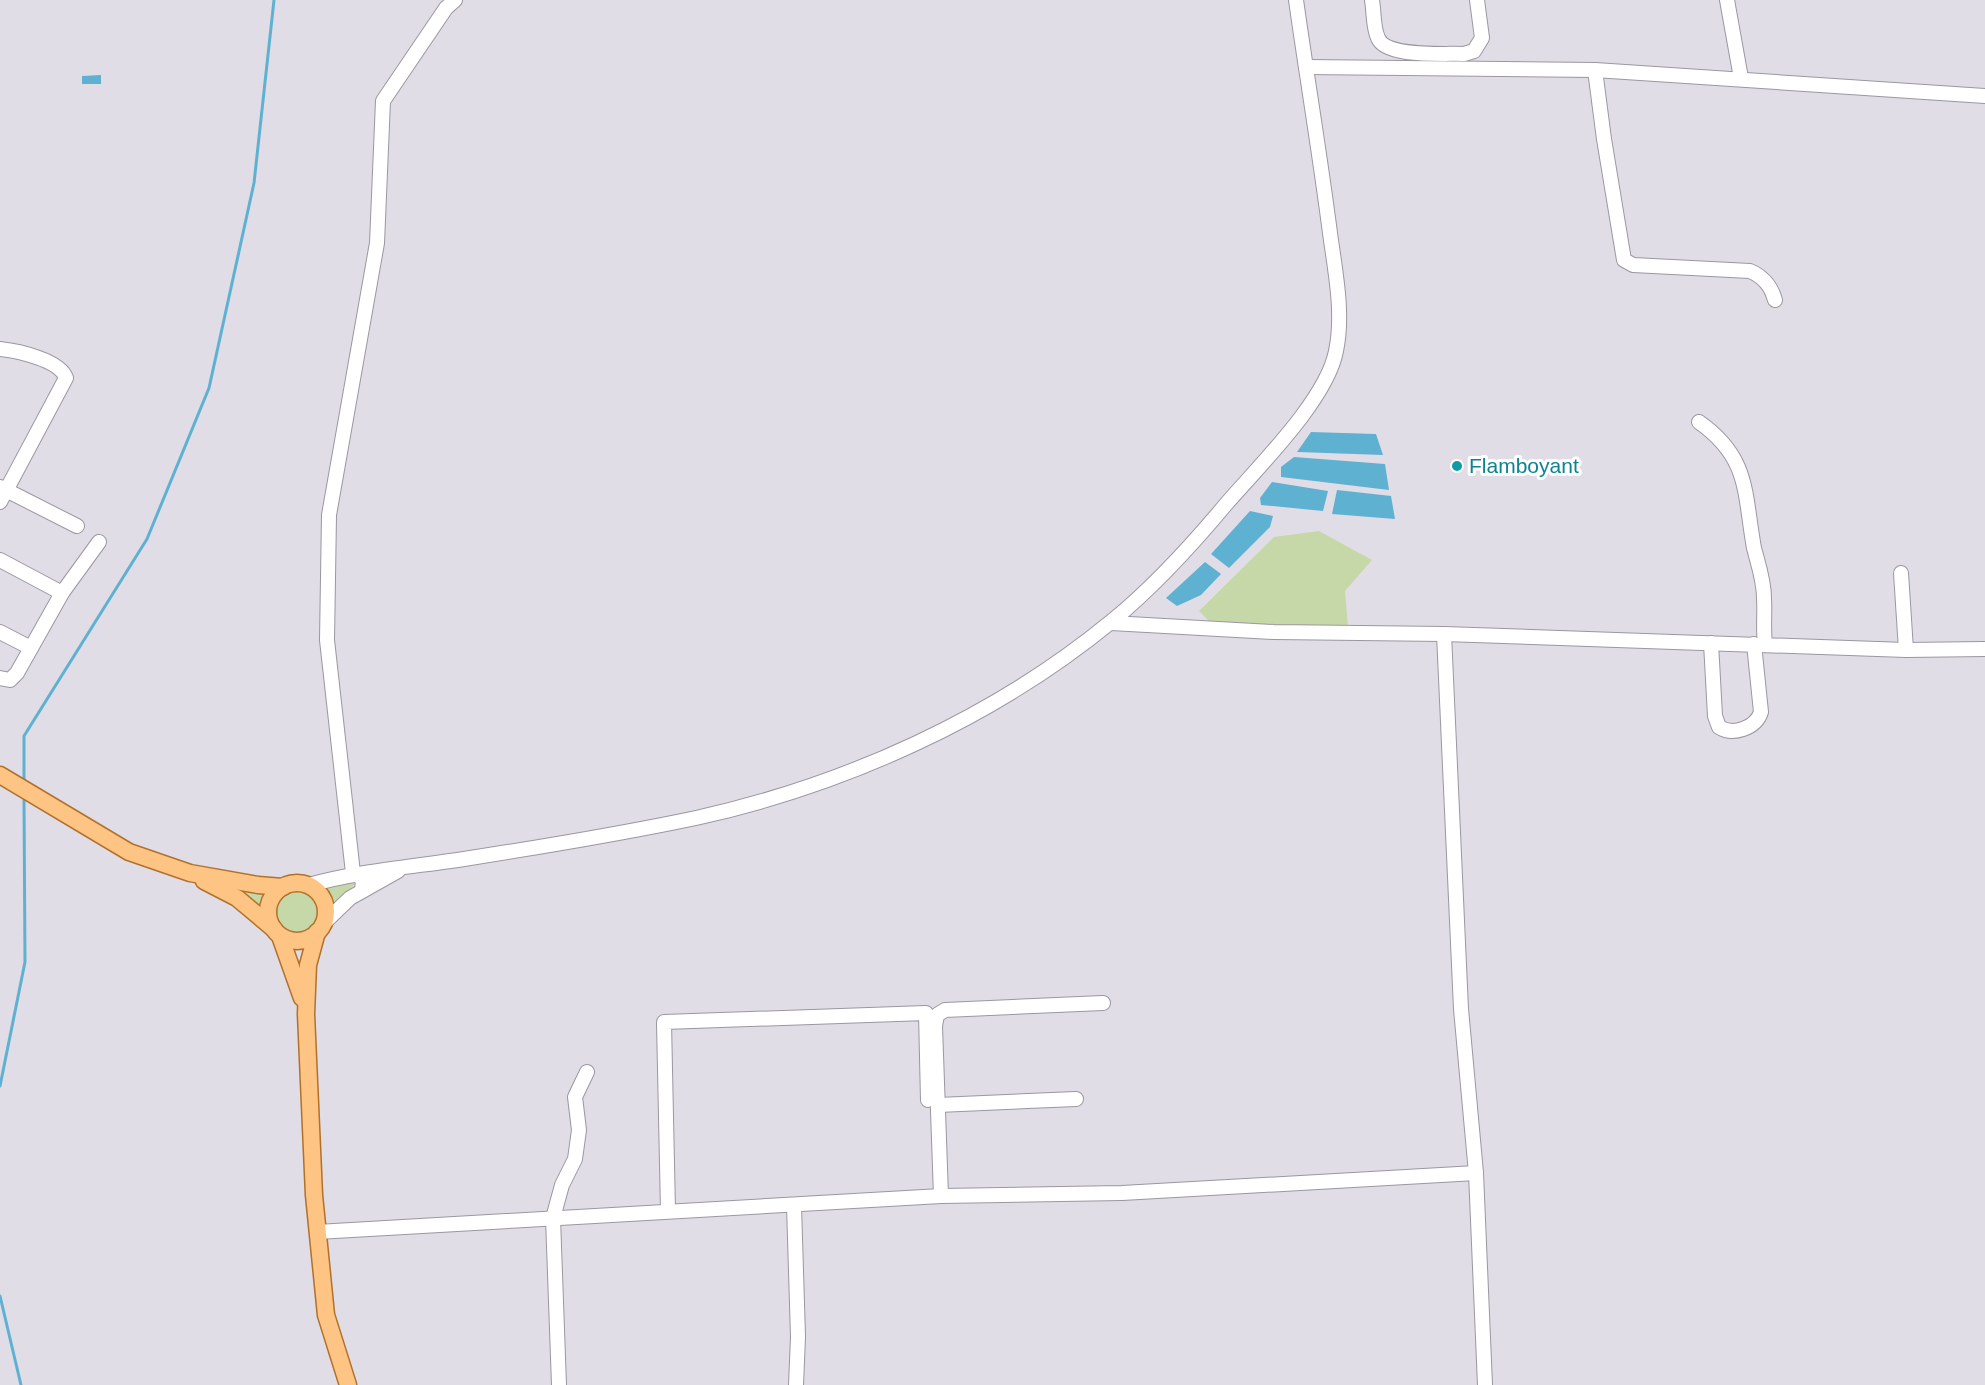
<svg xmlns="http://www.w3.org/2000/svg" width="1985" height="1385" font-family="Arial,sans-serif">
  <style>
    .green { fill: #c6d8a8 }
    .water { fill: #5fb1d1 }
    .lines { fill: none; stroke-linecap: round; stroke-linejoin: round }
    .stream { stroke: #5fb1d1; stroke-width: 3 }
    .minor-casing { stroke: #9b97a0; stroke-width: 16 }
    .major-casing { stroke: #b1712b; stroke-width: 19 }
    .minor { stroke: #fff; stroke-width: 14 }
    .major { stroke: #fec483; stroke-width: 16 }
    .culture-dot { fill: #0f9aa8; stroke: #fff; stroke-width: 2 }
    .labels { text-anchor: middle; stroke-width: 6; stroke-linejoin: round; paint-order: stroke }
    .culture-label { font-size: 21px; fill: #0d838f; stroke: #fff; text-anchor: start }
  </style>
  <rect width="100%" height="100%" fill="#e1dde7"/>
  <g class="green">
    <polygon points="1319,531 1372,560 1345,591 1348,627 1213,625 1199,611 1274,537"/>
    <polygon points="360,880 333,904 324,887"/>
    <circle cx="298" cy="912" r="24"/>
    <polygon points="237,889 268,892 262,911"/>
  </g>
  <g class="water">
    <polygon points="101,75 101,84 82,84 82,76"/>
    <polygon points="1311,432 1376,434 1383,455 1297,452"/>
    <polygon points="1294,457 1385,464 1389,490 1281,477 1281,467"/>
    <polygon points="1272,482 1328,491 1323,511 1261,505 1260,498"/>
    <polygon points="1337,490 1391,496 1395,519 1332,514"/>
    <polygon points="1250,511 1273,516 1270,527 1229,568 1211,554"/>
    <polygon points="1205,562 1221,574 1201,595 1177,606 1166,598"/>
  </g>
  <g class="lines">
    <g class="stream">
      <polyline points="24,782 24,736 147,539 209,388 254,183 274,0"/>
      <polyline points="0,1086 25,962 24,800"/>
      <polyline points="0,1296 21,1385"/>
    </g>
    <g class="minor-casing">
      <g id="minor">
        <path d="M1372 0C1374 11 1373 28 1378 38 1386 58 1445 53 1464 54L1474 51 1482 38 1477 0"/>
        <polyline points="1727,0 1741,78"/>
        <polyline points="1306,67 1595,70 1985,96"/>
        <path d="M1595 70 1604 139 1624 260 1633 265 1750 271C1764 277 1771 286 1775 300"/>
        <path d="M0 349C18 351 60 360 66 378L0 502"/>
        <path d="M1699 422C1750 458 1744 493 1754 548 1758 564 1764 580 1764 598 1765 613 1763 628 1765 644"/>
        <polyline points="0,487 77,526"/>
        <polyline points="0,560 62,593"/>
        <polyline points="1901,573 1906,650"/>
        <polyline points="1111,623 1274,632 1444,634 1906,650 1985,649"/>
        <polyline points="0,632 31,648"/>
        <polyline points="1444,634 1461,1009 1476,1173 1485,1385"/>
        <path d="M1711 643 1715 716 1719 727C1733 736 1756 728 1761 712L1754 644"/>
        <polyline points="0,678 10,680 17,673 62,593 99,542"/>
        <path d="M309 885C360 871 411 867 464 859 541 847 620 834 696 818 845 785 994 718 1112 621 1155 586 1192 545 1227 503 1260 465 1327 399 1336 351 1344 313 1335 271 1330 233 1320 155 1307 78 1296 0"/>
        <polyline points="362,891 363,879 353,873 327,640 329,515 377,243 383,101 446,8 455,0"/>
        <polyline points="323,924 350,898 398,871"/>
        <polyline points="938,1105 1076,1099"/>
        <polyline points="941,1196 935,1026 937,1015 945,1010 1103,1003"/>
        <polyline points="794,1205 798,1337 796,1385"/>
        <polyline points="668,1211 664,1022 926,1013 928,1100"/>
        <polyline points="317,1232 941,1196 1122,1193 1476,1173"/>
        <polyline points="559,1385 553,1218 562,1185 575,1159 579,1130 575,1097 587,1072"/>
      </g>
    </g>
    <g class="major-casing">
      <g id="major">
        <polyline points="0,775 129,852 190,873 258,885 283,887"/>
        <polyline points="204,881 237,898 274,929"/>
        <circle cx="297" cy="912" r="29"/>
        <polyline points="317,932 308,965 306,1014 314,1195 326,1315 348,1385"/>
        <polyline points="280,936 302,998"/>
      </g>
    </g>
    <use href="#minor" class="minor"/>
    <use href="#major" class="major"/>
  </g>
  <circle class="culture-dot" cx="1457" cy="466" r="6"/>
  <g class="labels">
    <g class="culture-label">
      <text x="1469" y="473">Flamboyant</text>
    </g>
  </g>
</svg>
